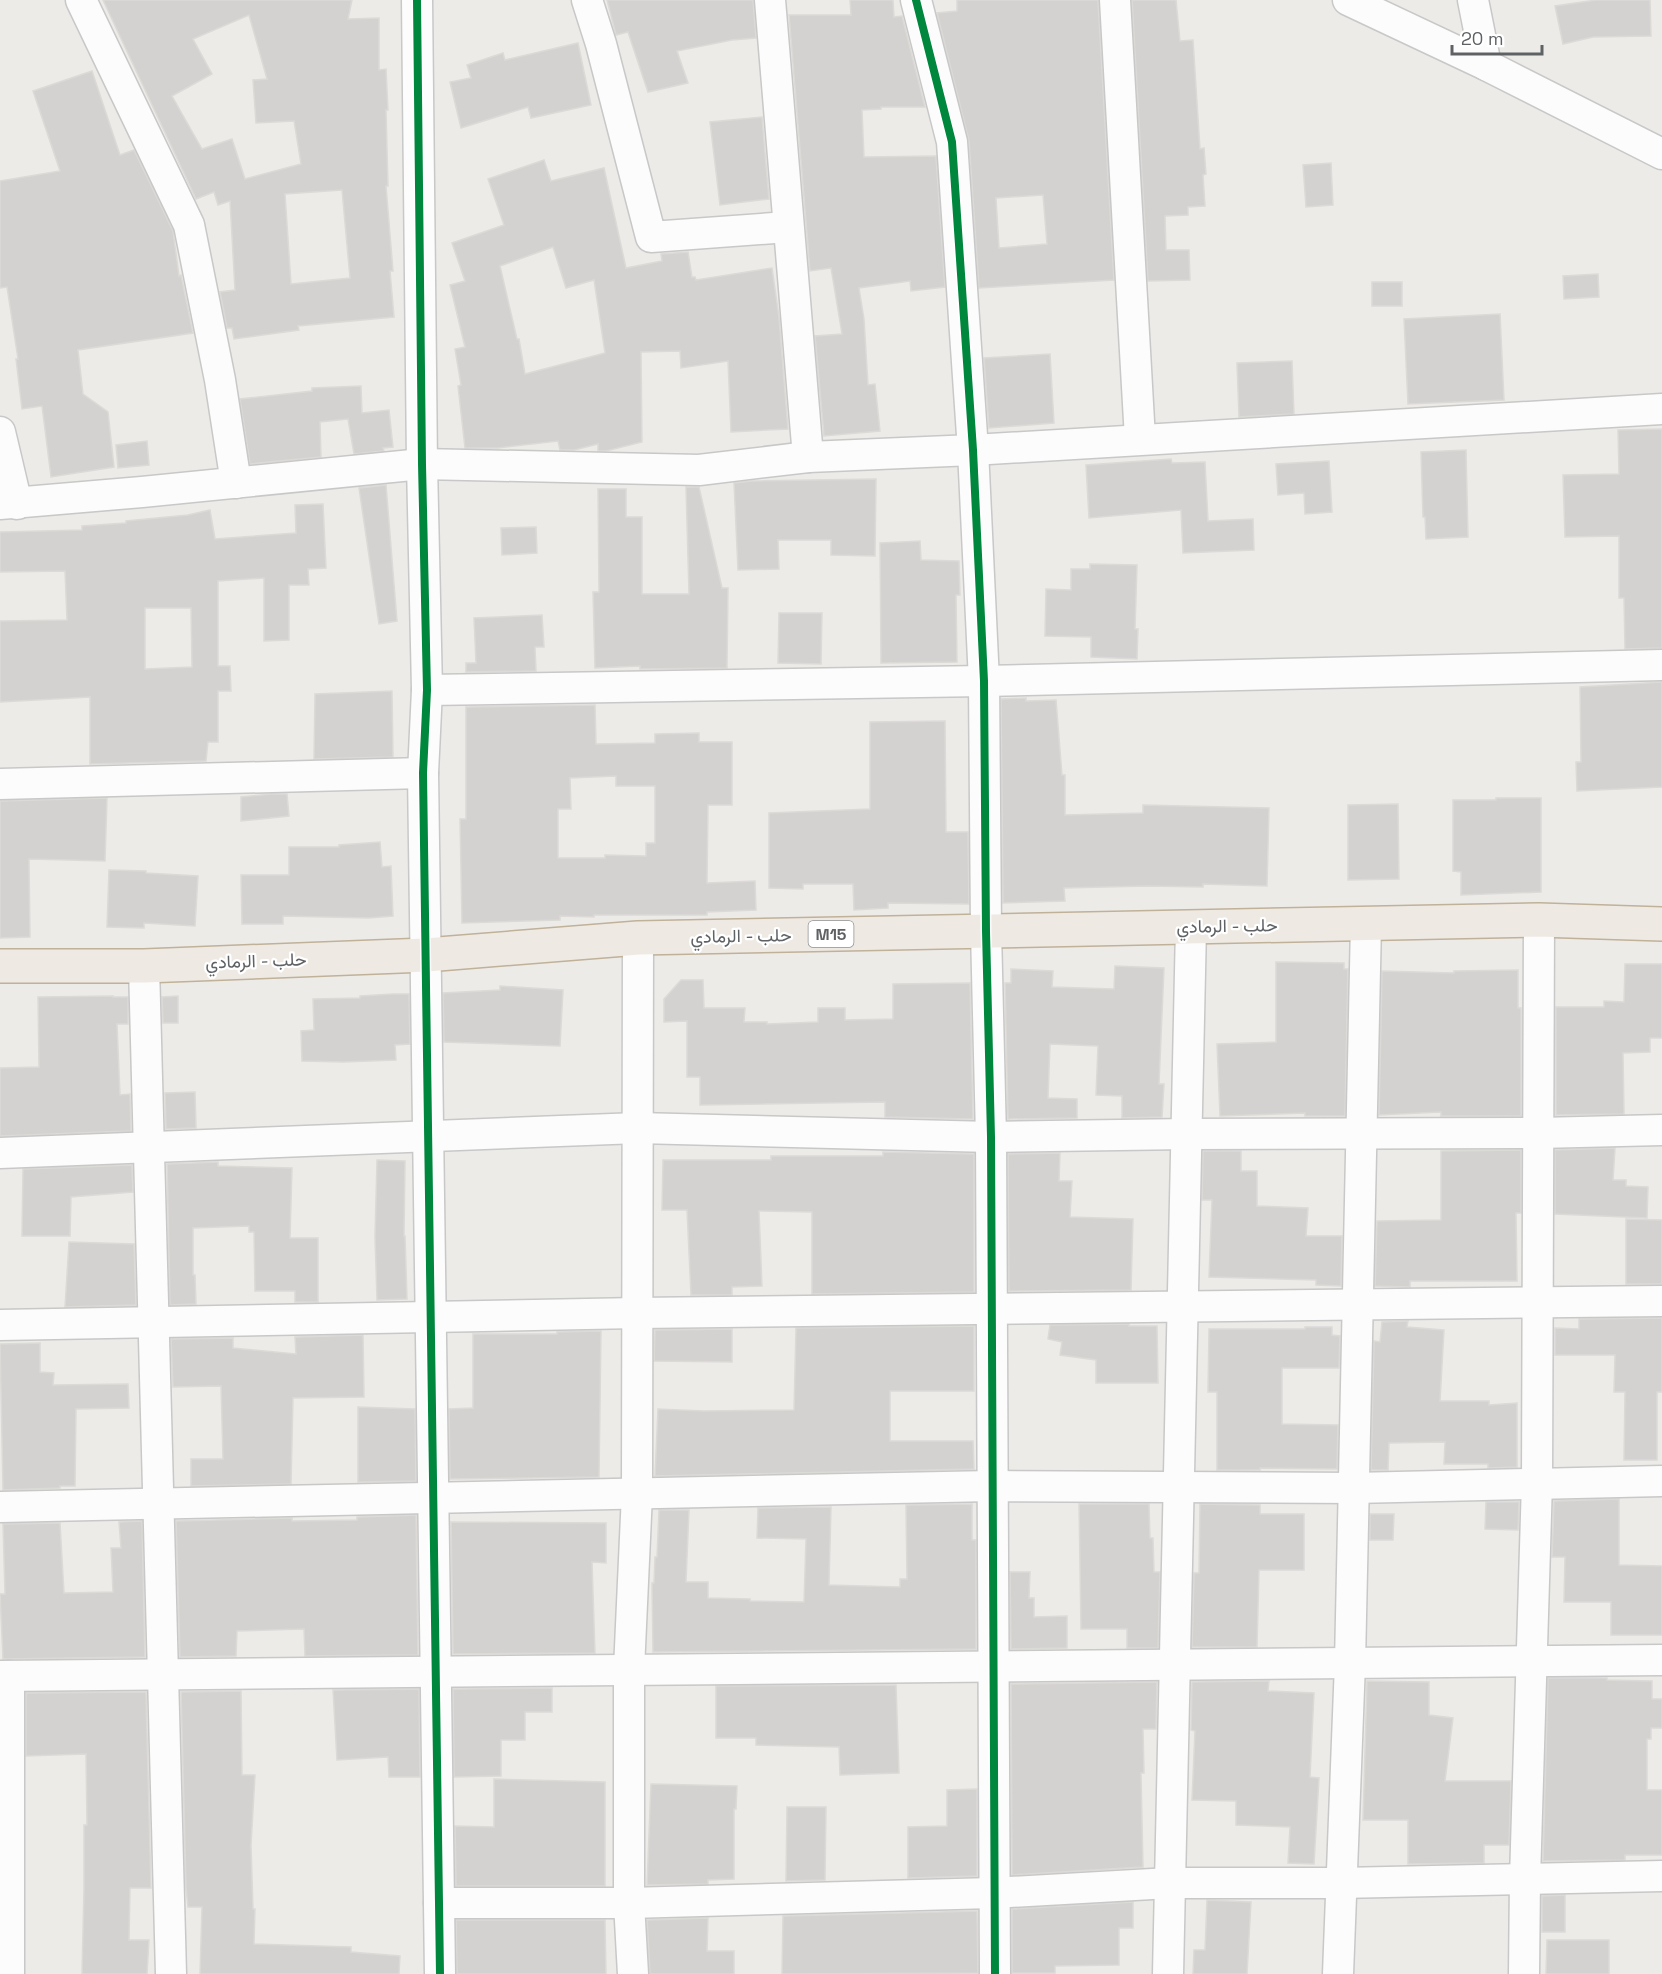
<svg xmlns="http://www.w3.org/2000/svg" width="1662" height="1974" font-family="'Space Grotesk',Vazirmatn,sans-serif">
  <style>
    .building { fill: #d4d2d1; stroke: #dcdad7; stroke-width: 1.5; fill-rule: evenodd }
    .lines { fill: none; stroke-linecap: round; stroke-linejoin: round }
    .street-casing { stroke: #c7c8c7; stroke-width: 33 }
    .highway-casing { stroke: #c0b199; stroke-width: 36 }
    .street { stroke: #fcfcfc; stroke-width: 30 }
    .highway { stroke: #eeeae3; stroke-width: 33 }
    .cycleway-casing { stroke: #fff; stroke-width: 11 }
    .cycleway { stroke: #00873e; stroke-width: 8 }
    .labels { text-anchor: middle; stroke-width: 4.5; stroke-linejoin: round; paint-order: stroke }
    .shield { fill: #fff; stroke: #8e9193; stroke-width: 1.5 }
    .shield-label { font-size: 16px; font-weight: bold; fill: #5e6265 }
    .street-label { font-size: 18px; fill: #5e6265; stroke: #fff }
  </style>
  <rect width="100%" height="100%" fill="#edebe8"/>
  <g class="building">
    <path d="M103 0H352L348 19 379 18V70L386 69 388 110H386L388 186H386L393 271H390L394 317 298 326 299 330 234 339 232 328H227L220 292 235 290 230 201 218 205 214 192 196 199ZM249 15 267 79 253 80 256 123 294 121 301 164 245 179 232 139 202 149 172 96 212 74 193 39ZM342 190 350 278 291 284 285 194Z"/>
    <polygon points="607,0 753,0 756,38 732,40 677,51 688,83 648,92 628,32 616,35"/>
    <polygon points="850,0 893,0 894,17 902,16 925,107 881,107 881,109 862,110 864,157 936,156 945,287 911,291 910,281 859,288 864,319 868,385 875,384 880,431 824,436 815,336 842,334 831,268 810,271 789,15 851,15"/>
    <path d="M957 0H1098L1114 280 979 288 969 141 937 13 957 11ZM1043 195 1047 244 999 248 996 198Z"/>
    <polygon points="1132,0 1176,0 1180,41 1193,40 1200,149 1204,148 1206,174 1203,175 1205,206 1188,207 1188,215 1165,216 1166,250 1189,250 1190,280 1148,281"/>
    <polygon points="1596,0 1650,0 1651,36 1593,37 1563,44 1555,6"/>
    <polygon points="578,43 591,105 531,118 528,107 461,128 450,82 471,78 467,65 503,53 505,60"/>
    <polygon points="92,71 120,155 134,150 173,231 179,276 181,275 193,333 78,350 83,394 108,412 114,467 51,477 42,406 22,409 16,359 18,359 7,287 0,288 0,181 60,171 33,91"/>
    <polygon points="762,117 769,199 720,205 710,122"/>
    <path d="M544 160 551 181 604 168 626 268 662 261 661 254 688 252 692 277H695L696 280 772 268 779 317 788 429 731 432 728 361 681 368 680 351 641 352 642 442 606 451H598V444L574 450H560L558 441 498 448H465L458 386 461 385 455 349 465 347 450 285 465 281 452 243 504 225 488 179ZM553 247 566 288 594 280 605 353 525 374 519 339H517L500 266Z"/>
    <polygon points="1331,163 1333,205 1306,207 1303,165"/>
    <polygon points="1598,274 1599,297 1564,299 1563,276"/>
    <rect x="1372" y="282" width="30" height="24"/>
    <polygon points="1500,314 1504,400 1408,404 1404,319"/>
    <polygon points="1050,354 1054,423 989,428 984,358"/>
    <polygon points="1292,361 1294,414 1239,417 1237,363"/>
    <polygon points="361,386 362,413 389,410 393,447 383,448 384,451 354,454 348,419 320,422 321,457 250,464 240,399 312,391 312,388"/>
    <polygon points="1662,429 1662,648 1625,649 1624,598 1619,598 1619,536 1565,537 1563,475 1619,474 1618,430"/>
    <polygon points="147,441 149,465 118,468 116,445"/>
    <polygon points="1466,450 1468,537 1426,539 1425,517 1423,517 1421,452"/>
    <polygon points="1171,459 1172,463 1205,462 1208,521 1253,519 1254,550 1183,553 1181,510 1089,518 1086,465"/>
    <polygon points="1329,461 1332,512 1305,514 1304,493 1278,495 1276,464"/>
    <polygon points="876,479 875,556 831,555 831,540 778,540 779,569 738,570 734,483 752,481"/>
    <polygon points="386,485 397,621 379,624 359,488"/>
    <polygon points="686,487 699,487 722,588 728,588 727,668 640,669 640,666 595,668 593,592 599,592 598,489 626,489 626,517 642,517 642,594 689,594"/>
    <path d="M323 504 326 568 308 569 309 585H289V640L264 641V578L218 581V666H230L231 691H218V742H208L206 761 90 764V697L0 702V621L67 620 65 571 0 572V532L82 530V526L126 523V521L188 515 210 510 215 539 296 533 295 505ZM145 608H191L192 667 145 669Z"/>
    <polygon points="536,527 537,553 502,555 501,528"/>
    <polygon points="920,541 921,560 959,561 960,595 956,595 957,662 881,663 880,543"/>
    <polygon points="1090,564 1137,565 1135,629 1138,629 1137,659 1091,657 1091,637 1045,636 1046,589 1071,590 1071,569 1090,569"/>
    <polygon points="779,613 822,613 821,664 778,663"/>
    <polygon points="542,615 544,647 535,647 536,671 466,672 466,663 476,663 474,618"/>
    <polygon points="1662,682 1662,787 1577,791 1576,762 1581,762 1580,687"/>
    <polygon points="392,691 393,757 314,759 315,694"/>
    <polygon points="1026,698 1026,701 1056,700 1062,775 1065,775 1065,815 1143,813 1143,805 1269,808 1267,886 1203,884 1203,887 1147,886 1064,888 1065,901 1003,903 1001,699"/>
    <path d="M595 705 596 744 655 743V734L699 733V742H732V805H708L707 883 755 881 756 910 707 912V915H594V917L560 916V920L462 923 460 819H466V707ZM616 776V786H655V843H646V856L605 855V858H558V809H571L570 778Z"/>
    <polygon points="945,721 946,832 968,832 969,904 888,903 888,908 854,910 853,884 803,884 803,889 769,888 769,813 870,809 870,722"/>
    <polygon points="271,794 287,794 289,816 241,821 241,797"/>
    <polygon points="107,798 105,861 29,859 30,937 0,938 0,801"/>
    <polygon points="1496,798 1541,798 1541,892 1461,895 1461,872 1453,871 1453,800 1496,800"/>
    <polygon points="1398,804 1399,879 1348,880 1348,805"/>
    <polygon points="380,842 382,867 391,866 393,916 369,918 283,916 283,924 242,924 241,875 289,875 289,847 339,847 339,845"/>
    <polygon points="109,870 146,871 146,873 198,876 195,926 144,923 144,928 107,927"/>
    <polygon points="1276,962 1344,963 1344,969 1348,969 1345,1116 1305,1116 1305,1113 1220,1116 1217,1044 1276,1042"/>
    <polygon points="1625,964 1662,964 1662,1038 1650,1038 1650,1052 1623,1053 1624,1114 1556,1115 1556,1007 1604,1007 1604,1001 1624,1002"/>
    <polygon points="1115,966 1164,968 1159,1084 1164,1084 1162,1117 1122,1118 1122,1096 1096,1095 1098,1046 1050,1044 1048,1098 1077,1099 1077,1118 1008,1119 1005,983 1011,983 1011,969 1053,971 1052,987 1114,989"/>
    <polygon points="1518,970 1518,1008 1521,1008 1521,1116 1441,1116 1441,1112 1379,1115 1382,971 1454,973 1454,971"/>
    <polygon points="681,980 703,980 704,1008 745,1008 744,1022 767,1022 767,1024 818,1022 818,1008 845,1008 845,1020 893,1019 893,984 970,983 973,1119 885,1117 885,1102 700,1105 700,1077 687,1077 687,1021 664,1022 664,999"/>
    <polygon points="500,986 563,990 560,1046 444,1042 443,993 500,990"/>
    <polygon points="393,994 409,994 410,1044 395,1045 396,1060 343,1062 302,1061 301,1031 314,1030 313,999 360,998 360,996"/>
    <polygon points="113,996 113,997 128,997 128,1024 117,1024 120,1095 130,1094 131,1131 0,1136 0,1068 39,1067 38,997"/>
    <polygon points="178,996 178,1023 163,1023 162,997"/>
    <polygon points="195,1092 196,1128 166,1129 165,1093"/>
    <polygon points="1615,1148 1613,1180 1626,1180 1626,1186 1648,1187 1647,1218 1555,1214 1555,1150"/>
    <polygon points="1521,1150 1521,1213 1516,1213 1517,1281 1410,1281 1410,1287 1375,1286 1377,1221 1441,1220 1441,1151"/>
    <polygon points="1203,1151 1241,1151 1241,1171 1257,1171 1257,1206 1308,1208 1306,1236 1342,1236 1341,1286 1316,1285 1316,1280 1209,1277 1212,1200 1202,1200"/>
    <polygon points="883,1152 974,1154 974,1292 812,1294 812,1212 759,1211 762,1286 732,1287 732,1295 691,1295 687,1210 662,1210 663,1160 771,1160 771,1156 883,1156"/>
    <polygon points="1060,1153 1059,1181 1072,1181 1070,1217 1133,1219 1131,1290 1009,1291 1008,1154"/>
    <polygon points="377,1160 405,1161 404,1236 405,1236 407,1299 377,1300 375,1237"/>
    <polygon points="218,1162 218,1166 292,1168 290,1238 318,1238 318,1302 295,1302 295,1291 255,1291 254,1232 249,1232 249,1226 193,1228 193,1275 195,1275 196,1304 170,1305 167,1164"/>
    <polygon points="132,1165 133,1192 71,1197 70,1236 22,1236 23,1169"/>
    <polygon points="1626,1219 1662,1220 1662,1284 1626,1284"/>
    <polygon points="69,1242 134,1244 136,1305 65,1307"/>
    <polygon points="1662,1318 1662,1392 1657,1392 1657,1460 1624,1460 1625,1392 1614,1392 1615,1355 1555,1355 1555,1328 1579,1329 1579,1319"/>
    <polygon points="1408,1321 1407,1327 1444,1330 1440,1401 1489,1401 1489,1405 1517,1403 1517,1467 1488,1468 1488,1464 1444,1464 1445,1442 1389,1443 1388,1470 1371,1470 1374,1341 1380,1342 1382,1322"/>
    <polygon points="1129,1324 1129,1326 1157,1326 1158,1383 1096,1383 1096,1360 1060,1355 1062,1342 1048,1339 1050,1325"/>
    <polygon points="974,1326 974,1391 890,1391 890,1441 973,1441 974,1469 655,1476 658,1409 704,1411 794,1410 796,1328"/>
    <polygon points="1305,1327 1332,1327 1332,1335 1340,1336 1339,1368 1282,1368 1282,1424 1338,1425 1337,1469 1260,1468 1260,1470 1217,1470 1217,1392 1208,1392 1209,1329 1305,1329"/>
    <polygon points="732,1329 732,1362 654,1361 655,1330"/>
    <polygon points="601,1331 599,1477 450,1479 449,1409 473,1408 473,1334 557,1334 557,1332"/>
    <polygon points="363,1335 364,1397 293,1398 291,1484 191,1486 191,1459 223,1459 221,1386 173,1387 171,1339 233,1338 233,1348 296,1354 295,1337"/>
    <polygon points="40,1343 40,1372 54,1373 53,1385 128,1384 129,1408 76,1409 75,1486 60,1486 60,1488 3,1490 0,1344"/>
    <polygon points="358,1407 415,1409 416,1481 358,1482"/>
    <polygon points="1619,1499 1619,1565 1662,1566 1662,1635 1611,1635 1611,1602 1564,1602 1565,1557 1552,1557 1554,1501"/>
    <polygon points="1486,1502 1519,1502 1518,1530 1485,1529"/>
    <polygon points="972,1504 972,1540 976,1540 976,1649 653,1652 652,1583 654,1583 655,1557 657,1557 659,1510 689,1510 686,1582 708,1582 708,1598 750,1599 750,1601 804,1602 806,1539 757,1538 758,1508 831,1507 829,1585 900,1587 900,1579 907,1579 906,1505"/>
    <polygon points="1079,1504 1149,1504 1150,1538 1153,1538 1154,1572 1160,1572 1158,1648 1127,1648 1127,1629 1081,1629"/>
    <polygon points="1200,1504 1260,1505 1260,1514 1304,1514 1304,1570 1259,1570 1257,1647 1192,1647 1194,1573 1199,1573"/>
    <polygon points="1370,1514 1394,1514 1393,1540 1370,1540"/>
    <polygon points="416,1515 418,1655 305,1656 304,1629 237,1631 236,1656 180,1657 176,1521 292,1518 292,1521 357,1520 357,1517"/>
    <polygon points="142,1521 145,1657 3,1659 0,1594 5,1594 3,1524 60,1523 64,1593 113,1592 111,1548 121,1548 119,1522"/>
    <polygon points="451,1522 606,1523 606,1563 592,1562 595,1653 453,1654"/>
    <polygon points="1010,1572 1030,1572 1029,1598 1034,1598 1034,1617 1067,1616 1067,1648 1011,1649"/>
    <polygon points="1548,1678 1607,1678 1607,1680 1652,1681 1652,1699 1662,1699 1662,1728 1651,1728 1651,1739 1647,1739 1647,1790 1662,1790 1662,1855 1625,1855 1625,1860 1543,1861"/>
    <polygon points="1269,1681 1268,1691 1314,1693 1310,1777 1319,1778 1314,1864 1288,1863 1290,1827 1236,1825 1236,1801 1192,1800 1195,1731 1191,1730 1192,1682"/>
    <polygon points="1367,1681 1429,1682 1429,1715 1453,1718 1445,1781 1511,1781 1509,1845 1484,1845 1484,1863 1408,1864 1408,1820 1363,1820"/>
    <polygon points="1157,1682 1156,1729 1143,1729 1144,1773 1141,1773 1143,1867 1012,1875 1011,1684"/>
    <polygon points="896,1685 899,1773 840,1775 839,1747 756,1745 756,1738 716,1738 716,1686"/>
    <polygon points="552,1688 552,1712 525,1712 525,1740 501,1740 501,1776 454,1777 453,1689"/>
    <polygon points="419,1689 420,1777 389,1777 388,1757 337,1760 333,1690"/>
    <polygon points="241,1691 242,1775 255,1775 251,1845 253,1909 255,1909 254,1944 351,1947 351,1952 400,1956 399,1974 200,1974 202,1907 188,1907 186,1888 181,1692"/>
    <polygon points="146,1692 151,1888 130,1888 129,1940 149,1940 147,1974 82,1974 84,1888 84,1825 87,1825 86,1754 26,1756 26,1693"/>
    <polygon points="494,1779 605,1782 605,1886 456,1886 455,1826 494,1827"/>
    <polygon points="651,1784 737,1786 736,1809 734,1809 734,1879 708,1880 708,1884 647,1885"/>
    <polygon points="977,1789 977,1876 908,1878 908,1827 947,1826 947,1790"/>
    <polygon points="787,1807 826,1807 825,1880 786,1881"/>
    <polygon points="1565,1895 1565,1932 1542,1932 1542,1896"/>
    <polygon points="1207,1900 1251,1902 1247,1974 1193,1974 1194,1950 1205,1950"/>
    <polygon points="1133,1902 1133,1928 1119,1928 1119,1965 1055,1966 1055,1973 1012,1973 1012,1909"/>
    <polygon points="977,1911 978,1973 782,1974 783,1916"/>
    <polygon points="708,1918 707,1951 734,1951 734,1974 650,1974 647,1920"/>
    <polygon points="456,1920 605,1920 606,1974 457,1974"/>
    <polygon points="1547,1940 1609,1940 1609,1974 1546,1974"/>
  </g>
  <g class="lines">
    <g class="street-casing">
      <g id="street">
        <polyline points="81,0 189,225 220,380 236,483"/>
        <polyline points="417,0 422,464 427,690 423,773 440,1974"/>
        <polyline points="587,0 601,44 651,237 788,227"/>
        <polyline points="770,0 808,457"/>
        <polyline points="916,0 952,142 973,450 984,681 986,931 991,1137 995,1974"/>
        <polyline points="1115,0 1140,439"/>
        <polyline points="1348,0 1486,65 1662,154"/>
        <polyline points="1473,0 1486,65"/>
        <polyline points="0,432 17,504"/>
        <polyline points="0,504 142,492 422,464 699,470 808,457 973,450 1662,409"/>
        <polyline points="427,690 984,681 1662,665"/>
        <polyline points="0,784 423,773"/>
        <polyline points="144,966 171,1974"/>
        <polyline points="0,1153 638,1128 991,1137 1188,1134 1539,1133 1662,1130"/>
        <polyline points="0,1325 638,1313 1662,1301"/>
        <polyline points="0,1507 992,1486 1354,1488 1662,1481"/>
        <polyline points="0,1676 1662,1660"/>
        <polyline points="439,1903 629,1903 993,1893 1170,1883 1340,1883 1662,1876"/>
        <polyline points="9,1974 9,1676"/>
        <polyline points="633,1974 629,1903 629,1669 637,1494 638,938"/>
        <polyline points="1168,1974 1191,927"/>
        <polyline points="1338,1974 1350,1663 1366,923"/>
        <polyline points="1524,1974 1525,1879 1537,1482 1539,920"/>
      </g>
    </g>
    <g class="highway-casing">
      <polyline id="highway" points="0,966 144,966 426,955 638,938 1539,920 1662,924"/>
    </g>
    <use href="#street" class="street"/>
    <use href="#highway" class="highway"/>
    <g class="cycleway-casing">
      <g id="cycleway">
        <polyline points="417,0 422,464 427,690 423,773 440,1974"/>
        <polyline points="916,0 952,142 973,450 984,681 986,931 991,1137 995,1974"/>
      </g>
    </g>
    <use href="#cycleway" class="cycleway"/>
  </g>
  <g class="labels">
    <rect class="shield" x="808.5" y="921" width="45" height="26" rx="4.5"/>
    <g class="shield-label">
      <text x="831" y="940">M15</text>
    </g>
    <g class="street-label">
      <text transform="translate(1227 926) rotate(-1)" y="6">حلب - الرمادي</text>
      <text transform="translate(741 936) rotate(-1)" y="6">حلب - الرمادي</text>
      <text transform="translate(256 961) rotate(-2)" y="6">حلب - الرمادي</text>
    </g>
  </g>
  <path d="M1452 45v9h90v-9" fill="none" stroke="#5e6265" stroke-width="3"/>
  <text x="1461" y="45" font-size="18" fill="#5e6265" stroke="#ffffff" stroke-width="4.5" paint-order="stroke">20 m</text>
</svg>
